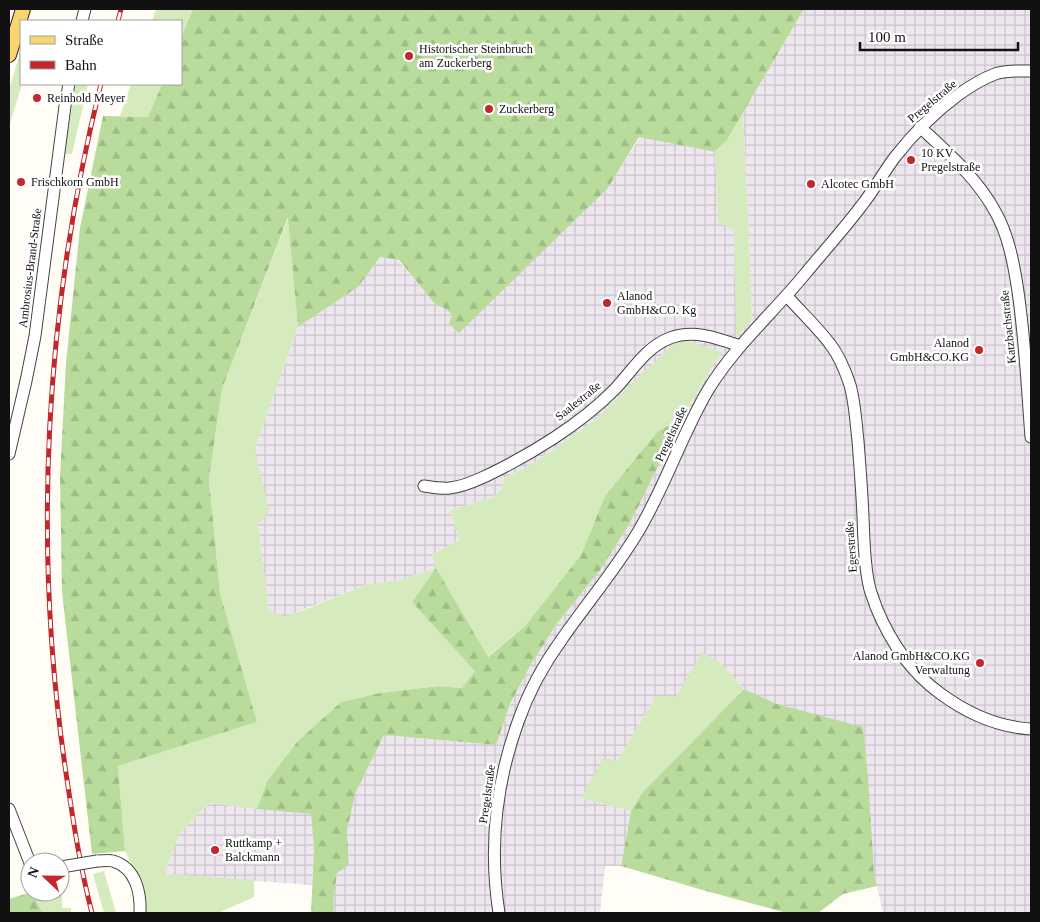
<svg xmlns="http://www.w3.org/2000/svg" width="1040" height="922" font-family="Georgia,serif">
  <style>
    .industrial { fill: url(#industrial-grid) }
    .grass { fill: #d5ebbd }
    .forest { fill: url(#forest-firs) }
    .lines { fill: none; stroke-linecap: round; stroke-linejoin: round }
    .minor-casing { stroke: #444; stroke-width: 13 }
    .major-casing { stroke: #222; stroke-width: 16 }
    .minor { stroke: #fff; stroke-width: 11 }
    .major { stroke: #f9d66b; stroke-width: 14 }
    .rail-casing { stroke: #c4262e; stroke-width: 5 }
    .rail { stroke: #fff; stroke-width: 3; stroke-dasharray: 9; stroke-linecap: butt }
    .minor-bridge-casing { stroke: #444; stroke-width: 13; stroke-linecap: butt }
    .minor-bridge { stroke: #fff; stroke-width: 11 }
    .poi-dot { fill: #c4262e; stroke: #fff; stroke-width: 2 }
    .labels { text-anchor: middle; stroke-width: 5; stroke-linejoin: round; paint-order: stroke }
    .poi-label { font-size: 12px; fill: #111; stroke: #fff; text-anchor: start }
    .street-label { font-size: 12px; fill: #111; stroke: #fff }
  </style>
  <defs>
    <pattern id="industrial-grid" width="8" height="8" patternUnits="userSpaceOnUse" patternTransform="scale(1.25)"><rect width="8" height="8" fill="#eee6ef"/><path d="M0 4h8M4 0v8" fill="none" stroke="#cbc4cc"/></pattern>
    <pattern id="forest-firs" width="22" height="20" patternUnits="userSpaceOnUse" patternTransform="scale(1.25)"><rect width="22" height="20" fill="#b9dc9c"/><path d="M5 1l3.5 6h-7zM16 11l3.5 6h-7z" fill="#9ebc85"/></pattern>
  </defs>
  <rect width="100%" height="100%" fill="#fffdf5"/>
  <g class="industrial">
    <polygon points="804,9 1031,9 1031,913 883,913 874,873 870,828 777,704 744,689 719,662 676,698 656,696 617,761 581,798 631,811 621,866 605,866 600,913 333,913 334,895 337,872 349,864 347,831 355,794 384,735 496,745 510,704 530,666 556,625 601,569 630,523 683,417 716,360 723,352 629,386 595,420 529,466 504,478 502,490 493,497 450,510 459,540 432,555 436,568 399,580 368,584 284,617 269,611 258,525 255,449 298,327 358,287 380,257 398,260 435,304 446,309 452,315 608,188 640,137 715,152 718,222 734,229 737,336 752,320 749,233 743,113"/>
    <polygon points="209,803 311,814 314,848 312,885 164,874 179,835"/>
  </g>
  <g class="grass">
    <polygon points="156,9 193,9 181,38 181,21 152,21"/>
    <polygon points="21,50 21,84 22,84 9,127 9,90"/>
    <polygon points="76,84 88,84 72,154 64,154"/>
    <polygon points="131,84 162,84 148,117 120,116"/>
    <polygon points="743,113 749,233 752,320 736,337 734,230 718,222 715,152 727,140"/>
    <polygon points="289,216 298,327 255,449 269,512 258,525 269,611 284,616 304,610 368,584 399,580 436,568 432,555 459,540 450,510 493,497 502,489 504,478 529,466 595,420 629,386 679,339 723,352 716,360 683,417 657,432 605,496 581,555 525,626 487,657 436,569 412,602 476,671 462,688 438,686 380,693 341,702 298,741 267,781 257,809 209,803 179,835 164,874 254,880 254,897 218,913 145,913 135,872 125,851 118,766 257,722 220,593 209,479 222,389"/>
    <polygon points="702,652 719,662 744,689 642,793 631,811 581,798 603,758 617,761 656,696 676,697"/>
    <polygon points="60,871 62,871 62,908 71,908 71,913 26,913 35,896 39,892 60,892"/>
    <polygon points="104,871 116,913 104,913 93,874"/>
  </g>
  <g class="forest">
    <polygon points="193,9 804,9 727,140 715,152 639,137 608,188 459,333 449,324 452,315 446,309 435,304 399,260 380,257 358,287 298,327 288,217 222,389 209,479 220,593 257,722 118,766 125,851 92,854 62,592 60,477 66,363 80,228 103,116 148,117 162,84 181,84 181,38"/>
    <polygon points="683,417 630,523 601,569 556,625 530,666 510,704 496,745 384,735 355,794 347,831 349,865 337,873 334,895 333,913 311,913 314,848 311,814 257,809 267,781 298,741 341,702 380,693 438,686 462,688 475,671 412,602 436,568 488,657 525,626 581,555 605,496 657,432"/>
    <polygon points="744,689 777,704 863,727 868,777 874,873 877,886 843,894 818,913 787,913 706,891 621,866 631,811 642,793"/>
    <polygon points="32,892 42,913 9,913 9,899"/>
  </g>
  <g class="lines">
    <g class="minor-casing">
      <g id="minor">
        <polyline points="82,21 85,9"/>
        <path d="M920 127C948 153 978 179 996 213 1008 235 1013 260 1017 285 1025 335 1027 386 1031 437"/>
        <path d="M787 296C800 311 818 328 830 344 838 354 846 373 850 385 855 403 856 423 858 441 860 467 862 492 863 517 864 540 864 563 869 585 870 592 874 600 876 607 890 641 910 672 941 694 967 713 998 727 1031 729"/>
        <polyline points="9,454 26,381 35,336 65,106 69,84"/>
        <path d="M424 486C432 487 442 489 450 488 463 487 475 481 486 476 530 455 581 424 615 389 632 371 646 347 670 338 694 329 717 338 740 346"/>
        <polyline points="9,809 30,863"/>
        <path d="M97 861C102 861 108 860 113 861 136 868 141 893 140 913"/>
        <path d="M499 913C489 849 496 783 518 722 528 693 544 664 562 639 587 603 616 569 638 532 665 487 681 436 708 390 734 347 773 313 805 274 824 251 844 229 862 205 874 190 883 173 895 157 913 134 935 112 958 95 969 87 982 79 995 74 1006 70 1019 71 1031 71"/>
      </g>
    </g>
    <g class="major-casing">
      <polyline id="major" points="9,55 23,9"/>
    </g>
    <use href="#minor" class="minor"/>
    <use href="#major" class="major"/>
    <g class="rail-casing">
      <g id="rail">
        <polyline points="118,21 121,9"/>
        <path d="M92 913C80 867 73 820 66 773 32 544 45 308 101 84"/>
      </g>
    </g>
    <use href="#rail" class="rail"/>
    <g class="minor-bridge-casing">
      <polyline id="minor-bridge" points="61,867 97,861"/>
    </g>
    <use href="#minor-bridge" class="minor-bridge"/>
  </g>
  <g class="poi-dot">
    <circle cx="409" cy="56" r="5"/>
    <circle cx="37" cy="98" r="5"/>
    <circle cx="489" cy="109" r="5"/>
    <circle cx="911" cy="160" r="5"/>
    <circle cx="21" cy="182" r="5"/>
    <circle cx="811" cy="184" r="5"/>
    <circle cx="607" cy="303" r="5"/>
    <circle cx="979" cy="350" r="5"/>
    <circle cx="980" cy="663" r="5"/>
    <circle cx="215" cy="850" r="5"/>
  </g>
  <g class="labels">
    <g class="poi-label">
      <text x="419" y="53">Historischer Steinbruch<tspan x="419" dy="14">am Zuckerberg</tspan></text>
      <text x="47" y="102">Reinhold Meyer</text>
      <text x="499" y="113">Zuckerberg</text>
      <text x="921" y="157">10 KV<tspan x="921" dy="14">Pregelstraße</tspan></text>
      <text x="31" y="186">Frischkorn GmbH</text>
      <text x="821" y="188">Alcotec GmbH</text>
      <text x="617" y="300">Alanod<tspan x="617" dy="14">GmbH&amp;CO. Kg</tspan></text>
      <text x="969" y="347" text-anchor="end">Alanod<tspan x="969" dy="14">GmbH&amp;CO.KG</tspan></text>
      <text x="970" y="660" text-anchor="end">Alanod GmbH&amp;CO.KG<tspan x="970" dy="14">Verwaltung</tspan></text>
      <text x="225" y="847">Ruttkamp +<tspan x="225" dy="14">Balckmann</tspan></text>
    </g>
    <g class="street-label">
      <text transform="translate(932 101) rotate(-40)" y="4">Pregelstraße</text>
      <text transform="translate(30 268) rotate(-83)" y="4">Ambrosius-Brand-Straße</text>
      <text transform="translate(1008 327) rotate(-96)" y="4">Katzbachstraße</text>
      <text transform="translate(578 401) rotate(-39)" y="4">Saalestraße</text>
      <text transform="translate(671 434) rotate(-65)" y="4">Pregelstraße</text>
      <text transform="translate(851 547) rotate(-94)" y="4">Egerstraße</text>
      <text transform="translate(487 794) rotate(-82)" y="4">Pregelstraße</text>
    </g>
  </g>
  <rect width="1040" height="922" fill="none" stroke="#111111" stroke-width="20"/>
  <rect x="20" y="20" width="162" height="65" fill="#ffffff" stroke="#a0a0a0"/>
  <rect x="30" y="36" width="25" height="8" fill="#f9d66b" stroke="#a0a0a0"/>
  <text x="65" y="45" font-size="15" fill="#111111">Straße</text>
  <rect x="30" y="61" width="25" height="8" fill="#c4262e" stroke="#a0a0a0"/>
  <text x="65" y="70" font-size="15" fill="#111111">Bahn</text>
  <g transform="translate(45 877) rotate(292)"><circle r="24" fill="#ffffff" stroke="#a0a0a0"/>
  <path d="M0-4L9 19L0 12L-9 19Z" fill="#c4262e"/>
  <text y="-8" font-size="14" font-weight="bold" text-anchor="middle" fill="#111111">N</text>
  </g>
  <path d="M860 42v8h158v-8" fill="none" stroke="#111111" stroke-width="2.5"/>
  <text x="868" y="42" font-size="15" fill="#111111" stroke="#ffffff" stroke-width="4" paint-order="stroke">100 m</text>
</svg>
